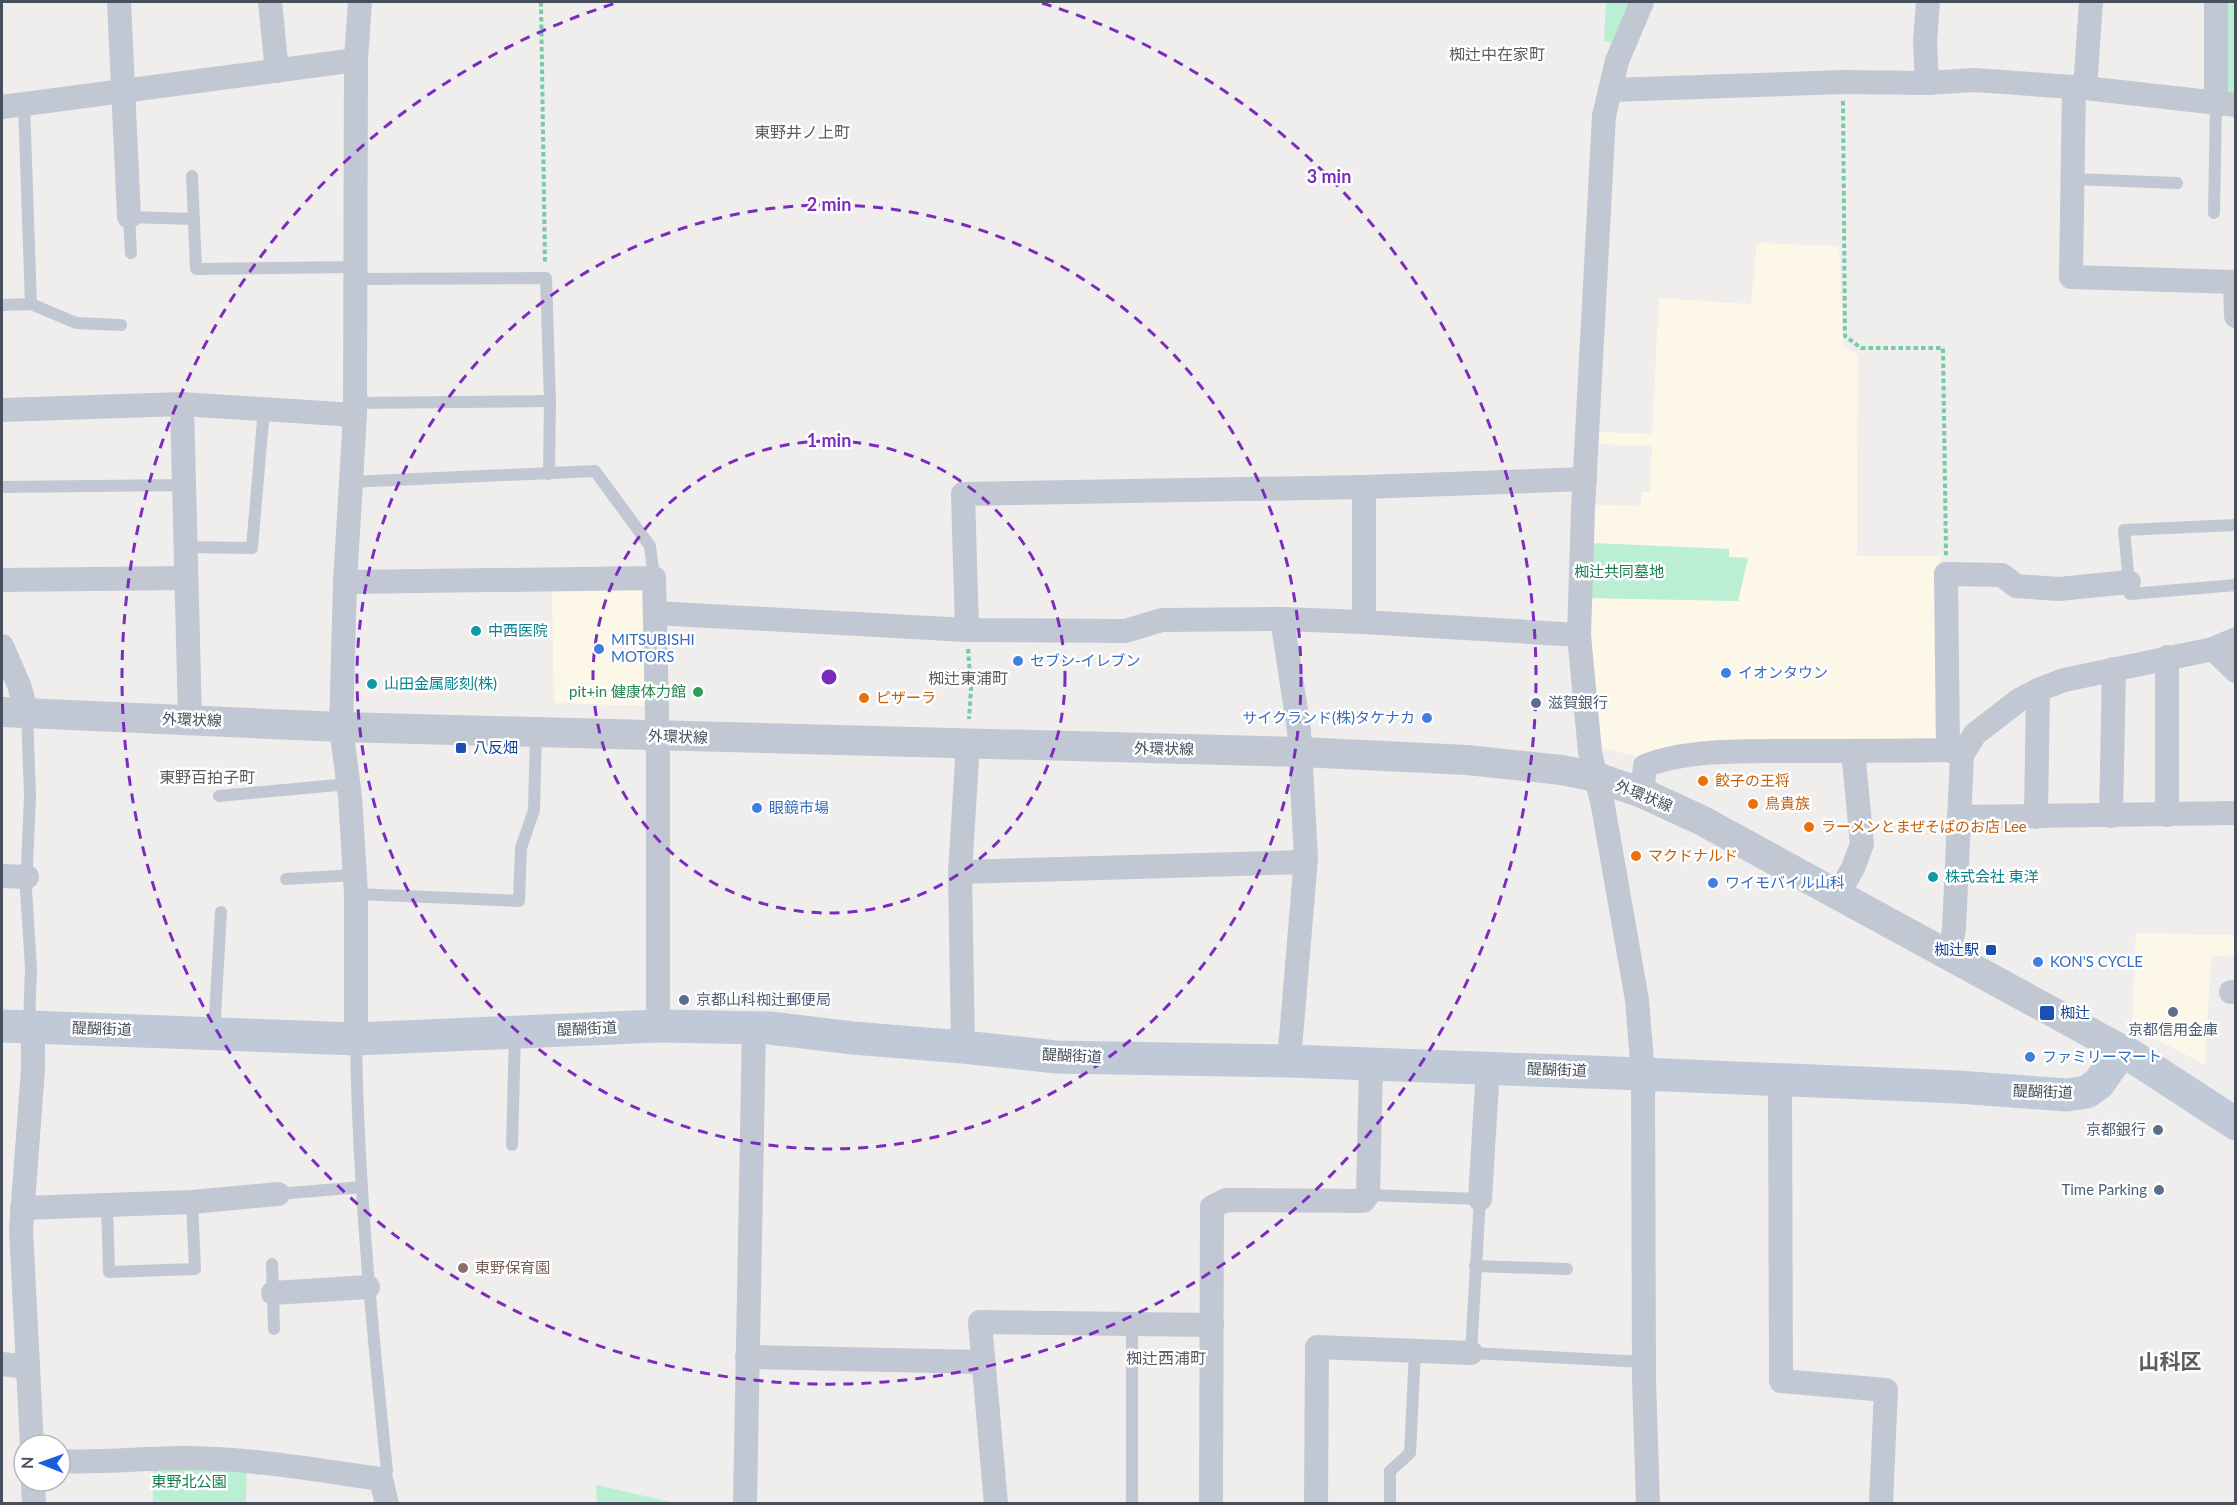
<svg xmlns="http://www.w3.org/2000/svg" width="2237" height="1505" font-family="Lato,'Noto Sans JP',sans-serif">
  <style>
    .commercial { fill: #fcf7e6 }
    .green { fill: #bbefd3 }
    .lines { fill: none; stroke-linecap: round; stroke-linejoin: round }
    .path { stroke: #73cca8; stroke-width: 4; stroke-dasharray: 4.5 3; stroke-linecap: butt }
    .service { stroke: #c1c8d3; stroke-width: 12 }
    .minor { stroke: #c1c8d3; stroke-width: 24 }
    .tertiary { stroke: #c1c8d3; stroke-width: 30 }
    .secondary { stroke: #c0c9d7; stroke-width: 33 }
    .ring { fill: none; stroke: #7b2cbf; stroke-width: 3; stroke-dasharray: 10 8 }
    .culture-dot { fill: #0f9aa8; stroke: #fff; stroke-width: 2 }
    .shop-dot { fill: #3f7fe0; stroke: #fff; stroke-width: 2 }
    .leisure-dot { fill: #2e9e5b; stroke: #fff; stroke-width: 2 }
    .food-dot { fill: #e8710a; stroke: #fff; stroke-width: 2 }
    .service-dot { fill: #5c6f8a; stroke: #fff; stroke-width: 2 }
    .transit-dot { fill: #1a4fb4; stroke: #fff; stroke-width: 2 }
    .education-dot { fill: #8d6e63; stroke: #fff; stroke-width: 2 }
    .labels { text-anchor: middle; stroke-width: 5; stroke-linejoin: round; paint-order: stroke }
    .park-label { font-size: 15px; fill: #167c51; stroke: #fff }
    .culture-label { font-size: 15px; fill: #0d838f; stroke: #fff; text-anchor: start }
    .shop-label { font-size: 15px; fill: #366cbe; stroke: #fff; text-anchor: start }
    .leisure-label { font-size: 15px; fill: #27864d; stroke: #fff; text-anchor: end }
    .food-label { font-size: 15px; fill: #c56008; stroke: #fff; text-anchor: start }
    .service-label { font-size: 15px; fill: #4e5e75; stroke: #fff; text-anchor: start }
    .street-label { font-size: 15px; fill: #464f5b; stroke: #fff }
    .transit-label { font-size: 15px; fill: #164399; stroke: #fff; text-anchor: start }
    .education-label { font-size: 15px; fill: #785e54; stroke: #fff; text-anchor: start }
    .neighbourhood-label { font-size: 16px; fill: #5a5d62; stroke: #fff }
    .district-label { font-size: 21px; font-weight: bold; fill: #5a5d62; stroke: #fff }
    .centre { fill: #7b2cbf; stroke: #fff; stroke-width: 3 }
    .ring-label { font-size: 18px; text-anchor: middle; font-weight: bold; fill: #7b2cbf; stroke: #fff; stroke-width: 5; stroke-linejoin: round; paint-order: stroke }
  </style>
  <rect width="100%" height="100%" fill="#f0eded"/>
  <g class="commercial">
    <polygon points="1757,243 1839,246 1843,346 1858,355 1857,556 1941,556 1942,746 1662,753 1635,756 1598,747 1588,641 1589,598 1738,601 1747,558 1729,557 1729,549 1592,543 1594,505 1641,506 1642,492 1650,492 1652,446 1598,444 1599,432 1652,434 1659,298 1751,304"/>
    <polygon points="643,588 646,706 554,703 552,591"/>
    <polygon points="2136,933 2235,935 2235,955 2211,957 2205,1065 2132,1026"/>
  </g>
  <g class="green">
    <polygon points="1606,2 1635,2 1615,43 1604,41"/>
    <polygon points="2222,2 2235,2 2235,94 2221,93"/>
    <polygon points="1592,543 1729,549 1729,557 1748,558 1738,601 1590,598"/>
    <polygon points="153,1460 247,1462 246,1503 153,1503"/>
    <polygon points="596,1485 676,1503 597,1503"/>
  </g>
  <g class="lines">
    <g class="path">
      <polyline points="541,2 545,263"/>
      <polyline points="1843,101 1845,336 1861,348 1943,348 1946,555"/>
      <polyline points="968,649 971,688 969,719"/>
    </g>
    <g class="service">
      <polyline points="24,104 31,304"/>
      <polyline points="192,176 196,269 355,267"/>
      <polyline points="2073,179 2177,183"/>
      <polyline points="2214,213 2216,103"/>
      <polyline points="131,253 129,217 194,219"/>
      <polyline points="356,279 546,278 550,401 549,474"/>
      <polyline points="2,305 31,304 76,323 121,325"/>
      <polyline points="355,403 550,401"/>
      <polyline points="350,482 595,471 650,546 654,578"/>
      <polyline points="2,487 183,485"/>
      <polyline points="2236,525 2124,530 2130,594 2236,585"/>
      <polyline points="185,547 252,548 264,409"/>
      <polyline points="27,713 30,796 26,890 31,968 29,1026"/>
      <polyline points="219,796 348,784"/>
      <polyline points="286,879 355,875"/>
      <polyline points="356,894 519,901 521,848 534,810 536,732"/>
      <polyline points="214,1034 221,912"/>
      <path d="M356 1039C358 1184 372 1327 387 1471L381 1479"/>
      <polyline points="512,1145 515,1033"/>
      <polyline points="278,1194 362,1187"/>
      <polyline points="1368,1195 1480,1199 1471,1353 1644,1362"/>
      <polyline points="107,1205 109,1272 195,1269 192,1202"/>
      <polyline points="272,1264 274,1329"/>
      <polyline points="1475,1266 1567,1269"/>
      <polyline points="1132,1324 1132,1504"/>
      <polyline points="1390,1504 1390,1471 1410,1453 1415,1352"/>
    </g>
    <g class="minor">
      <polyline points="119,2 129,217"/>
      <polyline points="270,2 277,71"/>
      <polyline points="1642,2 1617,61 1604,116 1583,509 1579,635 1590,752 1603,806 1637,1000 1643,1074 1644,1378 1648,1504"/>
      <polyline points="2216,2 2216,103"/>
      <polyline points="1927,83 1925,41 1928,2"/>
      <polyline points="2074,87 2071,277 2235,282 2236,316"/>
      <polyline points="2085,88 2091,2"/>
      <polyline points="1610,90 1843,82 1927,83 1975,80 2085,88 2236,105"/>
      <polyline points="2,107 356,60"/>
      <polyline points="182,404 190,720"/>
      <polyline points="2,410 182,404 355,415"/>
      <polyline points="2,580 185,578"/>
      <polyline points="345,582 654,578 658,760 658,1026"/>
      <polyline points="655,613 967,630 1125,631 1162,620 1282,619 1364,622 1579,635"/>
      <polyline points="1282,619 1299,730 1306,858 1289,1061"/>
      <polyline points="1364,622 1364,487"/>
      <polyline points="967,630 963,494 1364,487 1585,479"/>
      <polyline points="2,646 19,685 27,713"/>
      <polyline points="2213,649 2236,671"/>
      <polyline points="1948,750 1946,574 2002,575 2016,586 2059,589 2129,582"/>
      <path d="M1642 793 1645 766C1685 749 1752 751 1796 751 1847 751 1897 751 1948 750L1962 755"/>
      <polyline points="2167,815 2167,657"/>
      <polyline points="2111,816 2114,669"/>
      <polyline points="1959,817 2236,813"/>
      <polyline points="2036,817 2038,690"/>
      <polyline points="960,872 1305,862"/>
      <polyline points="2,876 27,877"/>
      <polyline points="1837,896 1853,868 1862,844 1853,751"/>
      <polyline points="1949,955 1954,929 1962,755 1975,734 2019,700 2038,690 2064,680 2213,649 2236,639"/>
      <polyline points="2231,992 2236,992"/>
      <polyline points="356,1039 356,894 350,797 341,727 345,582 355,415 356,60 360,2"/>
      <polyline points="963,1047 960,872 968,744"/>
      <polyline points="1780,1081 1781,1381 1886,1390 1881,1504"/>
      <polyline points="1480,1199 1488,1068"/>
      <polyline points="22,1208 192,1202 278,1194"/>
      <polyline points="273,1293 368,1287"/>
      <polyline points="747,1357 983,1362"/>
      <polyline points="2,1364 28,1367"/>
      <polyline points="32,1445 21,1230 33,1069 33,1026"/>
      <path d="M60 1461C102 1463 143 1458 184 1458 250 1458 316 1470 381 1479L387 1504"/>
      <polyline points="33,1481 34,1504"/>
      <polyline points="745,1504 754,1027"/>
      <polyline points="996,1504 980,1322 1212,1325"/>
      <polyline points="1211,1504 1212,1207 1226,1200 1363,1201 1368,1195 1371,1064"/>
      <polyline points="1316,1504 1317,1347 1471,1353"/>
    </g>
    <polyline class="tertiary" points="2,712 341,727 1301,752 1467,760 1562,770 1596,777 1642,793 1701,820 2124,1051"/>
    <polyline class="secondary" points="2,1026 356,1039 658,1026 770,1028 853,1038 963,1047 1056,1057 1289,1061 1643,1074 1957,1087 2067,1095 2087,1092 2099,1083 2115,1060 2124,1051 2236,1124"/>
  </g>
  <g class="ring">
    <circle cx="829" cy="677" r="236"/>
    <circle cx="829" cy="677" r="472"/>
    <path d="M1042 3A707 707 0 1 1 616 3"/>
  </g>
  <g class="culture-dot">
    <circle cx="476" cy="631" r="6"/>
    <circle cx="372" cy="684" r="6"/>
    <circle cx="1933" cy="877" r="6"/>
  </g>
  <g class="shop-dot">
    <circle cx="599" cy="649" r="6"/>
    <circle cx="1018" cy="661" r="6"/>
    <circle cx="1726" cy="673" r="6"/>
    <circle cx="1427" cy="718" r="6"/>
    <circle cx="757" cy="808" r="6"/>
    <circle cx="1713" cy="883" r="6"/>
    <circle cx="2038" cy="962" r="6"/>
    <circle cx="2030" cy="1057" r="6"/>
  </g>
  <circle class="leisure-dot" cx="698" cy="692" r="6"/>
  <g class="food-dot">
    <circle cx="864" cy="698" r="6"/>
    <circle cx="1703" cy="781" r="6"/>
    <circle cx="1753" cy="804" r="6"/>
    <circle cx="1809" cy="827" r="6"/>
    <circle cx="1636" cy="856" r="6"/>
  </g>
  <g class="service-dot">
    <circle cx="1536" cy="703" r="6"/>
    <circle cx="684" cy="1000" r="6"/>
    <circle cx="2173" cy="1012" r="6"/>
    <circle cx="2158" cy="1130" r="6"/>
    <circle cx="2159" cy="1190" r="6"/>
  </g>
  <g class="transit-dot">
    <rect x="455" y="742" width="12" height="12" rx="3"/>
    <rect x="1985" y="944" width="12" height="12" rx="3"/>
    <rect x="2039" y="1005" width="16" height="16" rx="3"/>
  </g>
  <circle class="education-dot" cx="463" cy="1268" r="6"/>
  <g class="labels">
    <g class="park-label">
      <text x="1619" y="577">椥辻共同墓地</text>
      <text x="189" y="1487">東野北公園</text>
    </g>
    <g class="culture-label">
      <text x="488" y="636">中西医院</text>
      <text x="384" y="689">山田金属彫刻(株)</text>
      <text x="1945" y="882">株式会社 東洋</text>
    </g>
    <g class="shop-label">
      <text x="611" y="645">MITSUBISHI<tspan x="611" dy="17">MOTORS</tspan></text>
      <text x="1030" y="666">セブン-イレブン</text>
      <text x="1738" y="678">イオンタウン</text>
      <text x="1415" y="723" text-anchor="end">サイクランド(株)タケナカ</text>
      <text x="769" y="813">眼鏡市場</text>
      <text x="1725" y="888">ワイモバイル山科</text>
      <text x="2050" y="967">KON'S CYCLE</text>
      <text x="2042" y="1062">ファミリーマート</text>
    </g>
    <g class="leisure-label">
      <text x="686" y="697">pit+in 健康体力館</text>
    </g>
    <g class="food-label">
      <text x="876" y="703">ピザーラ</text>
      <text x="1715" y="786">餃子の王将</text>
      <text x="1765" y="809">鳥貴族</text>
      <text x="1821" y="832">ラーメンとまぜそばのお店 Lee</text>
      <text x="1648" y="861">マクドナルド</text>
    </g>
    <g class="service-label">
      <text x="1548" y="708">滋賀銀行</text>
      <text x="696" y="1005">京都山科椥辻郵便局</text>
      <text x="2173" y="1035" text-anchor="middle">京都信用金庫</text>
      <text x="2146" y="1135" text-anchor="end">京都銀行</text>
      <text x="2147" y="1195" text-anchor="end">Time Parking</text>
    </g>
    <g class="street-label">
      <text transform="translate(192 720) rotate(2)" y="5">外環状線</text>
      <text transform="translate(678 737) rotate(2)" y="5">外環状線</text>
      <text transform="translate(1164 749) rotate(1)" y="5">外環状線</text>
      <text transform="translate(1644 796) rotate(22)" y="5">外環状線</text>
      <text transform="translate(102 1029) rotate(2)" y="5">醍醐街道</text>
      <text transform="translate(587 1029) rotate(-3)" y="5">醍醐街道</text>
      <text transform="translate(1072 1056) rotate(3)" y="5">醍醐街道</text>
      <text transform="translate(1557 1070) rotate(2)" y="5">醍醐街道</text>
      <text transform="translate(2043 1092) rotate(2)" y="5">醍醐街道</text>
    </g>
    <g class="transit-label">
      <text x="473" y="753">八反畑</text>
      <text x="1979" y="955" text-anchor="end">椥辻駅</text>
      <text x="2060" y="1018">椥辻</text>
    </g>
    <g class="education-label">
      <text x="475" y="1273">東野保育園</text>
    </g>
    <g class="neighbourhood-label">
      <text x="1497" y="60">椥辻中在家町</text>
      <text x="802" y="138">東野井ノ上町</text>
      <text x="968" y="684">椥辻東浦町</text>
      <text x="207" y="783">東野百拍子町</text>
      <text x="1166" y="1364">椥辻西浦町</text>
    </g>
    <g class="district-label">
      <text x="2170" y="1369">山科区</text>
    </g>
  </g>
  <circle cx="829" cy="677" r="9" class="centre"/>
  <g class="ring-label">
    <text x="1329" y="183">3 min</text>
    <text x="829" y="211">2 min</text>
    <text x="829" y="447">1 min</text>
  </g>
  <rect width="2237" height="1505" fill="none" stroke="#464f5b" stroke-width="6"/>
  <g transform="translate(42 1463) rotate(271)"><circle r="28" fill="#ffffff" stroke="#b5b9bd" stroke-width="1.5"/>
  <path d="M0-4.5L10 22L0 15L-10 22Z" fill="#185fdf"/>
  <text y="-9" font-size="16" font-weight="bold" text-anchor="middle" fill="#464f5b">N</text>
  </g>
</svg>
